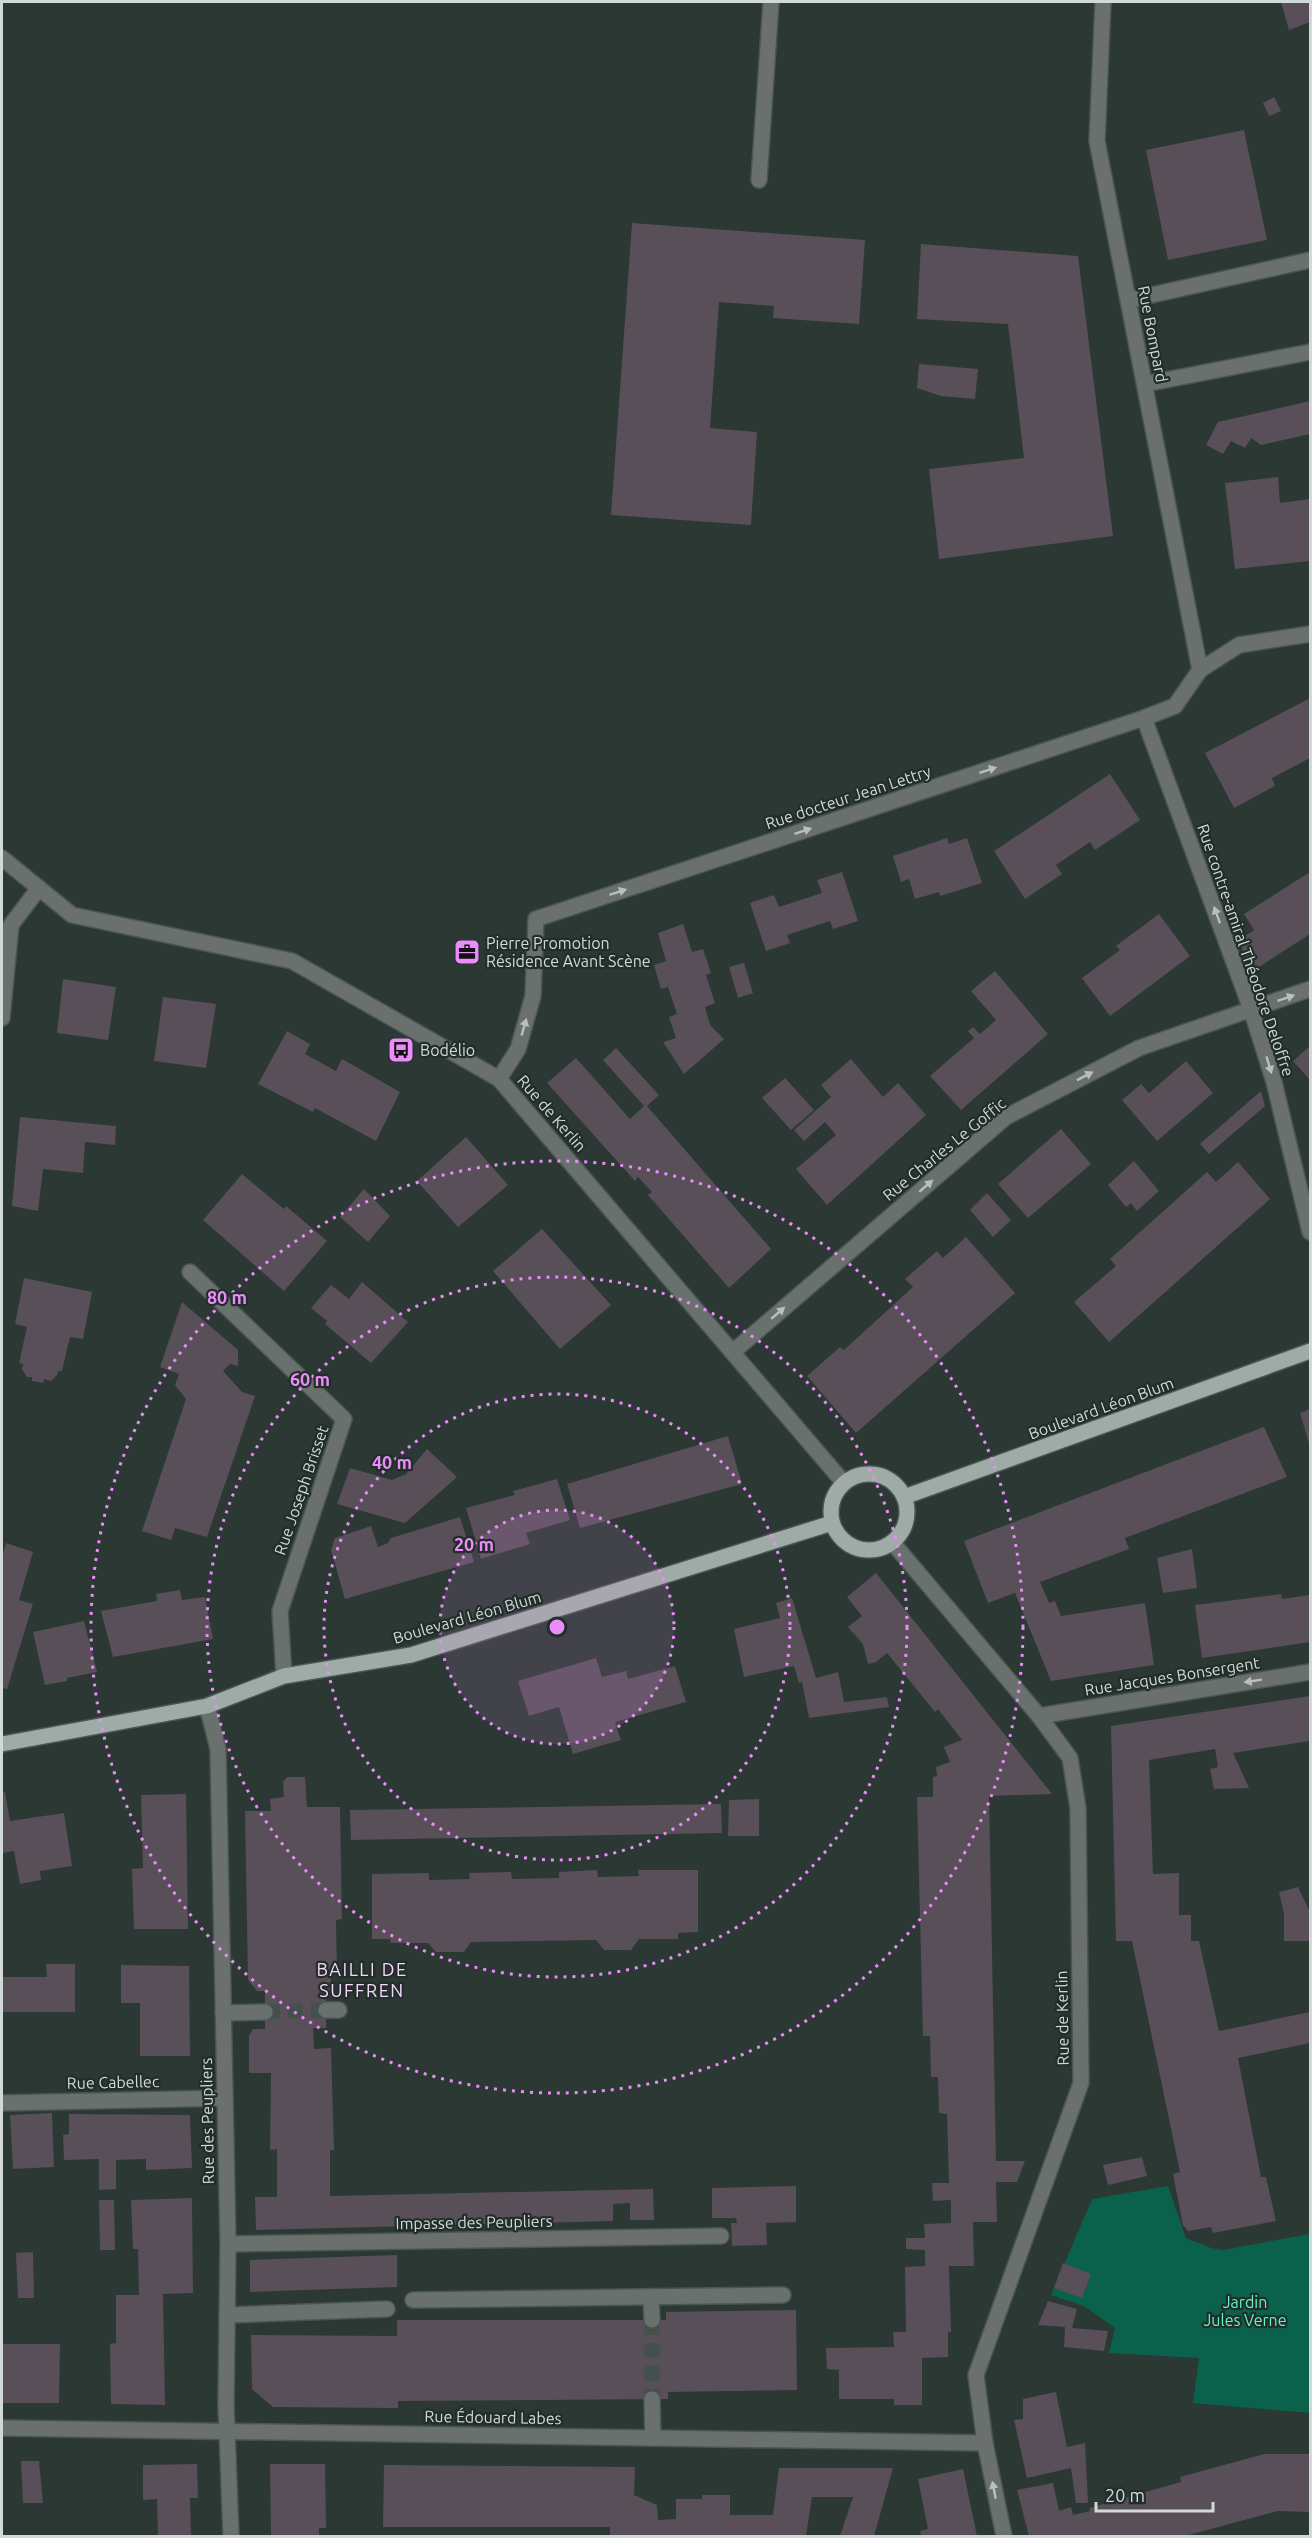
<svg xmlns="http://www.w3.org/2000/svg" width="1312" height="2538" font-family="Ubuntu,sans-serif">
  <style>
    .green { fill: #0b624c }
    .building { fill: #584f59 }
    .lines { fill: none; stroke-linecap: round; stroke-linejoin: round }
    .minor-tunnel { stroke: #44504c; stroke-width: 15; stroke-dasharray: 15 8; stroke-linecap: butt }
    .minor-casing { stroke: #495551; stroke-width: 18 }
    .major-casing { stroke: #495551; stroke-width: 18 }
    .minor { stroke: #6a706e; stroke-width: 15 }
    .major { stroke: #9eaba6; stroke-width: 15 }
    .oneway { fill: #b8c0bd }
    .ring { fill: none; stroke: #ec8cfb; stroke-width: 3; stroke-dasharray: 3 6 }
    .labels { text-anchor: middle; stroke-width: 4.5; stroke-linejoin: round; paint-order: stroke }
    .street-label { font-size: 16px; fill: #d2dad7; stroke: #212e29 }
    .poi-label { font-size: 16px; fill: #d2dad7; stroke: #212e29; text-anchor: start }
    .park-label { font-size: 16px; fill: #5ef5c7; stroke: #212e29 }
    .neighbourhood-label { font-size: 18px; letter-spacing: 1.5px; fill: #f6d6fb; stroke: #212e29 }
    .centre { fill: #ec8cfb; stroke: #212e29; stroke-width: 3 }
    .ring-label { font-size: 18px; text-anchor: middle; font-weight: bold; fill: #ec8cfb; stroke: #212e29; stroke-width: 4.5; stroke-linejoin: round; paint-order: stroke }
  </style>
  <rect width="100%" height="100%" fill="#2b3833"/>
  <polygon class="green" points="1168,2186 1186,2238 1211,2248 1223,2250 1310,2234 1310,2413 1193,2403 1199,2358 1109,2353 1115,2328 1084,2306 1051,2295 1092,2199"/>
  <g class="building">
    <polygon points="1281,2 1309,2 1310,22 1289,30"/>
    <polygon points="1274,97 1281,111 1269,116 1263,103"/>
    <polygon points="1244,130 1267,240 1168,260 1146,150"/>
    <polygon points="632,223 865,240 859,324 773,318 774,306 719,302 710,428 757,432 751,525 611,515"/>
    <polygon points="921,244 1078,256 1113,536 939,559 929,469 1024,458 1008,324 917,319"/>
    <polygon points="919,364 978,369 975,399 941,396 917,388"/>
    <polygon points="1310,401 1310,434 1261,445 1251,438 1245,448 1231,441 1223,454 1206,445 1218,422"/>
    <polygon points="1278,477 1280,503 1310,499 1310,561 1235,569 1225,483"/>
    <polygon points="1310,698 1310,758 1272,778 1275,786 1234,808 1205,753"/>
    <polygon points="1110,774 1140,820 1095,850 1090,842 1056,865 1062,874 1025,899 994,851"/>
    <polygon points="947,838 949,844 967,838 982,883 940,896 939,892 915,899 909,879 901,882 893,856"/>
    <polygon points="842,872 858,921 833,929 830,921 787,935 790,943 766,951 750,903 774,895 779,907 822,893 817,880"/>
    <polygon points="1310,872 1310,934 1251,972 1239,940 1254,930 1244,914"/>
    <polygon points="1159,914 1190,956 1110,1016 1082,978 1120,950 1116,946"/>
    <polygon points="683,924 692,952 703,949 711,973 706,975 715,1003 705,1007 710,1025 724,1039 684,1074 663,1042 676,1038 669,1017 677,1014 668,987 661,989 654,965 666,961 658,933"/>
    <polygon points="744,963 753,993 738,998 729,967"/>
    <polygon points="995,971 1048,1034 961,1110 930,1076 974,1038 968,1031 973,1027 980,1034 996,1020 971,991"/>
    <polygon points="63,979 116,987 108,1040 57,1033"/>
    <polygon points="163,997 216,1004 206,1068 154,1061"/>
    <polygon points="287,1031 310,1044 305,1054 336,1071 342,1059 400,1092 376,1141 315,1108 313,1112 258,1084"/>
    <polygon points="1310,1046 1310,1080 1293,1061"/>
    <polygon points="616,1048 659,1095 647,1106 771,1249 729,1288 648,1195 652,1192 638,1177 635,1181 547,1083 576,1058 630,1119 644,1106 603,1060"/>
    <polygon points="851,1059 883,1097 898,1083 926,1115 827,1205 796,1169 836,1135 825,1122 804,1141 794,1130 831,1097 821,1085"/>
    <polygon points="1186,1061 1213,1093 1157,1141 1122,1100 1141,1084 1149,1093"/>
    <polygon points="785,1078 814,1110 791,1130 762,1098"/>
    <polygon points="1261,1091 1265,1106 1209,1154 1200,1144"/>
    <polygon points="20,1117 116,1126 115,1145 85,1142 83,1173 43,1169 38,1211 12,1206"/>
    <polygon points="1061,1129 1091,1164 1028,1218 998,1184"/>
    <polygon points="466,1137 508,1185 458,1227 417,1181"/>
    <polygon points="1134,1161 1159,1191 1137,1211 1131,1203 1126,1207 1108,1185"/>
    <polygon points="1238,1162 1270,1199 1109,1342 1074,1302 1116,1266 1110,1259 1207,1172 1216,1182"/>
    <polygon points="242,1174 284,1209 286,1206 327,1241 284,1291 203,1220"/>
    <polygon points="364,1189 390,1216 368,1242 340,1217"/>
    <polygon points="987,1193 1011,1220 993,1237 970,1210"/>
    <polygon points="542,1229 611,1305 560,1349 493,1271"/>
    <polygon points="966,1237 1015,1293 856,1433 807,1376 840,1347 844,1350 913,1287 905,1279 937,1251 943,1258"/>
    <polygon points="24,1278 92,1292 83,1339 70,1337 62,1371 58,1371 57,1375 51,1381 44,1379 43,1383 32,1381 32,1377 27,1377 22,1369 23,1364 19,1363 27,1327 15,1324"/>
    <polygon points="362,1282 408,1322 371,1363 325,1324 327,1321 311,1308 331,1285 349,1299"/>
    <polygon points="182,1302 238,1350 238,1366 230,1364 223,1371 242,1392 255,1396 207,1537 175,1528 171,1540 142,1531 186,1399 175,1385 179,1374 160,1367"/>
    <polygon points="1310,1409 1310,1447 1300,1413"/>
    <polygon points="1264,1427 1287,1477 1125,1538 1129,1549 1040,1582 1049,1603 1055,1601 1061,1616 1145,1603 1154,1665 1051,1681 1015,1593 988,1603 964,1541"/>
    <polygon points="728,1436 742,1484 580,1528 567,1484"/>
    <polygon points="427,1449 457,1477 405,1523 337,1504 350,1468 392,1480 406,1474"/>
    <polygon points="557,1479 570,1520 526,1533 530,1544 481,1559 466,1508 515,1495 513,1491"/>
    <polygon points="460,1517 474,1562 345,1599 331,1550 335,1538 371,1526 378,1547 388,1543 391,1538"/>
    <polygon points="6,1543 33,1552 19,1600 33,1604 7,1689 2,1688 2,1558"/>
    <polygon points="1192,1549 1197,1588 1163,1593 1157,1558"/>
    <polygon points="876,1573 1052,1794 989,1796 996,2161 1025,2161 1017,2182 996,2182 997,2222 973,2222 974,2266 949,2266 951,2332 948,2332 948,2357 922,2358 922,2405 894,2405 894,2399 839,2399 839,2370 827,2369 826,2348 894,2347 893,2332 906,2332 905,2267 925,2266 925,2250 906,2249 906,2238 925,2238 924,2224 951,2223 951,2200 933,2201 932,2183 949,2183 947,2114 939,2113 938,2077 931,2077 930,2036 923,2036 917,1797 933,1797 933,1777 937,1776 936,1767 950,1762 944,1747 962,1740 938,1709 935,1712 887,1653 876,1662 868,1664 863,1644 848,1627 862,1616 847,1597"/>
    <polygon points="180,1590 182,1600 205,1597 213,1639 113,1657 101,1611 157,1601 156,1594"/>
    <polygon points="1281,1594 1282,1599 1310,1595 1310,1642 1202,1658 1195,1605"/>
    <polygon points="792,1598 816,1678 838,1672 844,1702 887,1697 889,1707 809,1718 802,1682 799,1683 794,1666 744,1677 734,1629 780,1618 776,1603"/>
    <polygon points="84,1621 97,1672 67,1678 67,1681 45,1685 33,1632"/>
    <polygon points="596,1658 602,1677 626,1671 628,1679 675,1666 686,1702 615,1722 621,1740 573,1754 559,1707 529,1716 518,1681"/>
    <polygon points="1310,1696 1309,1741 1233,1753 1249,1788 1214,1789 1210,1769 1218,1767 1215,1749 1149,1760 1153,1874 1179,1873 1179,1915 1191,1915 1191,1941 1199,1941 1219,2031 1310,2012 1310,2043 1238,2058 1261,2177 1266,2177 1276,2221 1213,2233 1211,2227 1188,2231 1183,2225 1173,2174 1180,2172 1132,1941 1116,1941 1111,1726"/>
    <polygon points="287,1777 305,1777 307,1807 340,1807 342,1919 336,1920 337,1973 331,1973 331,1988 326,1998 326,2028 313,2028 314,2049 331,2048 334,2150 330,2150 330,2196 653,2189 654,2220 630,2220 630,2203 613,2204 613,2221 256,2230 255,2197 277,2197 277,2149 270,2150 271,2073 249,2073 249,2036 253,2029 265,2029 265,1991 257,1991 248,1980 245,1811 271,1811 270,1799 284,1797 283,1782"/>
    <polygon points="5,1792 10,1821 64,1813 72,1866 40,1871 41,1880 20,1884 14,1851 2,1853 2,1793"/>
    <polygon points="186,1794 188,1929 134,1929 132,1869 143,1868 141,1795"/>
    <polygon points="759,1799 759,1836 728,1836 729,1800"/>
    <polygon points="721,1804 722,1833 351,1840 350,1810"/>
    <polygon points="597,1870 598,1877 639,1876 638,1870 698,1870 698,1932 678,1933 678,1939 639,1939 631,1950 604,1950 596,1940 471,1942 464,1952 436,1952 428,1943 391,1943 390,1939 372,1939 372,1874 429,1873 429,1880 470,1879 469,1873 511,1872 512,1879 559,1878 559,1872"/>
    <polygon points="1298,1887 1310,1912 1310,1941 1284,1941 1284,1914 1279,1892"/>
    <polygon points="46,1964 75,1964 75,2012 2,2012 2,1977 47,1977"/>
    <polygon points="121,1965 189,1966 190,2056 140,2056 140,2003 121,2003"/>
    <polygon points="52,2113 54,2167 13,2169 10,2115"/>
    <polygon points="69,2114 190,2115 192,2168 146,2170 146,2159 116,2160 116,2189 99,2190 99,2159 64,2160 63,2135 69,2134"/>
    <polygon points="1142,2157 1147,2176 1108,2185 1103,2165"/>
    <polygon points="796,2186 796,2222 766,2223 767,2245 732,2246 731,2223 737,2223 736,2218 712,2218 712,2188"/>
    <polygon points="192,2198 193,2293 163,2294 165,2405 111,2404 110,2344 116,2343 116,2295 139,2295 138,2249 133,2249 131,2200"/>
    <polygon points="99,2200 114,2200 115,2250 100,2250"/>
    <polygon points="33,2252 34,2298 18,2298 16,2253"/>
    <polygon points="397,2255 397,2287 250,2292 250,2260"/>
    <polygon points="1063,2263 1091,2274 1082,2298 1054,2288"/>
    <polygon points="1048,2301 1077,2309 1072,2328 1108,2331 1104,2351 1064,2347 1065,2327 1038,2325"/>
    <polygon points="796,2310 797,2390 668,2392 668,2399 398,2401 398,2408 273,2407 252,2389 251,2335 397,2336 397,2320 666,2320 666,2312"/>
    <polygon points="2,2344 60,2344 59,2403 2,2403"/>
    <polygon points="1056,2392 1067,2447 1085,2443 1088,2503 1076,2503 1071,2468 1027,2478 1014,2420 1023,2419 1023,2399"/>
    <polygon points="1264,2454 1310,2454 1310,2512 1278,2511 1185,2536 1029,2536 1017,2490 1053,2483 1059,2511 1071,2507 1073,2515 1090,2511 1089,2508 1181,2482 1180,2477"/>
    <polygon points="21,2461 39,2461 43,2503 23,2503"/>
    <polygon points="197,2464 198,2498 190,2498 191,2536 158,2536 157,2499 143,2500 143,2465"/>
    <polygon points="270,2464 325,2464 326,2528 319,2528 319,2536 271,2536"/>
    <polygon points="384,2465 635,2467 634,2495 657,2505 658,2520 676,2519 676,2499 702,2499 702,2495 730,2495 730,2515 773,2515 779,2468 893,2468 874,2536 840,2536 853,2497 812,2497 806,2536 610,2536 610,2527 383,2527"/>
    <polygon points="963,2469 977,2536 921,2536 920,2531 928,2529 918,2479"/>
  </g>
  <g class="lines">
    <g class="minor-tunnel">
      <polyline points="265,2012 326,2010"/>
      <polyline points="652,2320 652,2399"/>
    </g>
    <g class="minor-casing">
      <g id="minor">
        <polyline points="1103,2 1097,141 1200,670"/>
        <polyline points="759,180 771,2"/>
        <polyline points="1129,300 1310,260"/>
        <polyline points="1145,384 1310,352"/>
        <polyline points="1144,718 1251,1009 1274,1082 1310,1232"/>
        <polyline points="2,858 72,915 292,961 499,1079 844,1483"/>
        <polyline points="2,1018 11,925 39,888"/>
        <polyline points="499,1079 518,1049 533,996 536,919 1144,718 1175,706 1200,670 1239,645 1310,634"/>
        <polyline points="190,1272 344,1419 280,1611 284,1676"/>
        <polyline points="734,1351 1006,1117 1139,1048 1310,989"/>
        <polyline points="892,1542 1039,1716 1070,1758 1078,1808 1081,2083 976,2375 985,2443 1004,2536"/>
        <polyline points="207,1706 218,1749 228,2244 226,2405 231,2536"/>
        <polyline points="1039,1716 1310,1672"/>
        <polyline points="326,2010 339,2010"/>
        <polyline points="223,2013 265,2012"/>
        <polyline points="2,2103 225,2098"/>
        <polyline points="228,2244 721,2236"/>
        <polyline points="651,2297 652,2320"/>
        <polyline points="413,2300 783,2295"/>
        <polyline points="227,2315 387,2309"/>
        <polyline points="652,2399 653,2438"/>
        <polyline points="2,2428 985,2443"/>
      </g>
    </g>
    <g class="major-casing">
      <g id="major">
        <circle cx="869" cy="1512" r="38"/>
        <polyline points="904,1497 1310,1351"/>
        <polyline points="2,1744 207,1706 284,1676 411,1655 832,1523"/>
      </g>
    </g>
    <use href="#minor" class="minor"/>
    <use href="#major" class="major"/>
  </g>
  <defs><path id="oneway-solid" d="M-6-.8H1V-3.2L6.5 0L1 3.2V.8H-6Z" transform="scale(1.5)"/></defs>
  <g class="oneway">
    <use href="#oneway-solid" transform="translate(988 770) rotate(-18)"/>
    <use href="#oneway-solid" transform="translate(803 831) rotate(-18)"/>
    <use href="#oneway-solid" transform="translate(618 892) rotate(-18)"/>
    <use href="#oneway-solid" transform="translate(1217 915) rotate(-110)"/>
    <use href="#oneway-solid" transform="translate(1286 998) rotate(-19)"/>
    <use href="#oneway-solid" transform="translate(524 1027) rotate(-74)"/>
    <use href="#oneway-solid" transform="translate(1269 1065) rotate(73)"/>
    <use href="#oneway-solid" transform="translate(1085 1076) rotate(-27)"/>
    <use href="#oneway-solid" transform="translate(926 1186) rotate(-41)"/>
    <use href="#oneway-solid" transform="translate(778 1313) rotate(-41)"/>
    <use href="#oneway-solid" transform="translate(1253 1681) rotate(171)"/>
    <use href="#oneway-solid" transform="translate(994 2490) rotate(-101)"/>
  </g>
  <circle cx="557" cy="1627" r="117" fill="#ec8cfb" fill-opacity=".12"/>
  <g class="ring">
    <circle cx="557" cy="1627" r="117"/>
    <circle cx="557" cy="1627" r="233"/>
    <circle cx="557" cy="1627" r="350"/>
    <circle cx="557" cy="1627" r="466"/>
  </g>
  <defs>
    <g id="office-square" transform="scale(1.35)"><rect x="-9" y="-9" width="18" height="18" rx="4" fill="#ec8cfb" stroke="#212e29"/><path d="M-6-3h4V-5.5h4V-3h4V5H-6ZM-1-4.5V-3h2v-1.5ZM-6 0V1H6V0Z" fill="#111"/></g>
    <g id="bus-square" transform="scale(1.35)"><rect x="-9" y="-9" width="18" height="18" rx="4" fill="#ec8cfb" stroke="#212e29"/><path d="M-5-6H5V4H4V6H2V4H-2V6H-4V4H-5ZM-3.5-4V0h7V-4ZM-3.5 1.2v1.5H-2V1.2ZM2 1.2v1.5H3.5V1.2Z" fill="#111"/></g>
  </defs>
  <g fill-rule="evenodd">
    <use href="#office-square" x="467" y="952"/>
    <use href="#bus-square" x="401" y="1050"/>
  </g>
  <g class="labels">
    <g class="street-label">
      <text transform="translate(1153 334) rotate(79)" y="6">Rue Bompard</text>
      <text transform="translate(848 797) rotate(-18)" y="6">Rue docteur Jean Lettry</text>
      <text transform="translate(1246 950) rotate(71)" y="6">Rue contre-amiral Théodore Deloffre</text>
      <text transform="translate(552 1113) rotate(49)" y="6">Rue de Kerlin</text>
      <text transform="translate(944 1149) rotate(-39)" y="6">Rue Charles Le Goffic</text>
      <text transform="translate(1101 1408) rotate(-20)" y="6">Boulevard Léon Blum</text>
      <text transform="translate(301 1490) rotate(-71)" y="6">Rue Joseph Brisset</text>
      <text transform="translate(467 1617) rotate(-16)" y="6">Boulevard Léon Blum</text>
      <text transform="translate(1172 1676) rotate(-9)" y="6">Rue Jacques Bonsergent</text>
      <text transform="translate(1062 2018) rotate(-91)" y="6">Rue de Kerlin</text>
      <text transform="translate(113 2082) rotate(-1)" y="6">Rue Cabellec</text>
      <text transform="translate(207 2121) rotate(-91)" y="6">Rue des Peupliers</text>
      <text transform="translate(474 2222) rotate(-1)" y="6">Impasse des Peupliers</text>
      <text transform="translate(493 2417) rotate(1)" y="6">Rue Édouard Labes</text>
    </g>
    <g class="poi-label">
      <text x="486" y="949">Pierre Promotion<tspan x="486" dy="18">Résidence Avant Scène</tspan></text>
      <text x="420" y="1056">Bodélio</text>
    </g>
    <g class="park-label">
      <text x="1245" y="2308">Jardin<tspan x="1245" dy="18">Jules Verne</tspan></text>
    </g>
    <g class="neighbourhood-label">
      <text x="362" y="1976">BAILLI DE<tspan x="362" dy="21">SUFFREN</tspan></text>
    </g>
  </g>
  <circle cx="557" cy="1627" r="9" class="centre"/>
  <g class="ring-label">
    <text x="227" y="1304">80 m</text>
    <text x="310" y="1386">60 m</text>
    <text x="392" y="1469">40 m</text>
    <text x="474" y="1551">20 m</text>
  </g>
  <rect width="1312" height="2538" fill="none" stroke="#d2dad7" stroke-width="6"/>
  <path d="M1096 2502v9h117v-9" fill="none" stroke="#d2dad7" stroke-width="3"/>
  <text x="1105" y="2502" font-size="18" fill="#d2dad7" stroke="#212e29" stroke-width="4.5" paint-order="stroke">20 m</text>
</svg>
